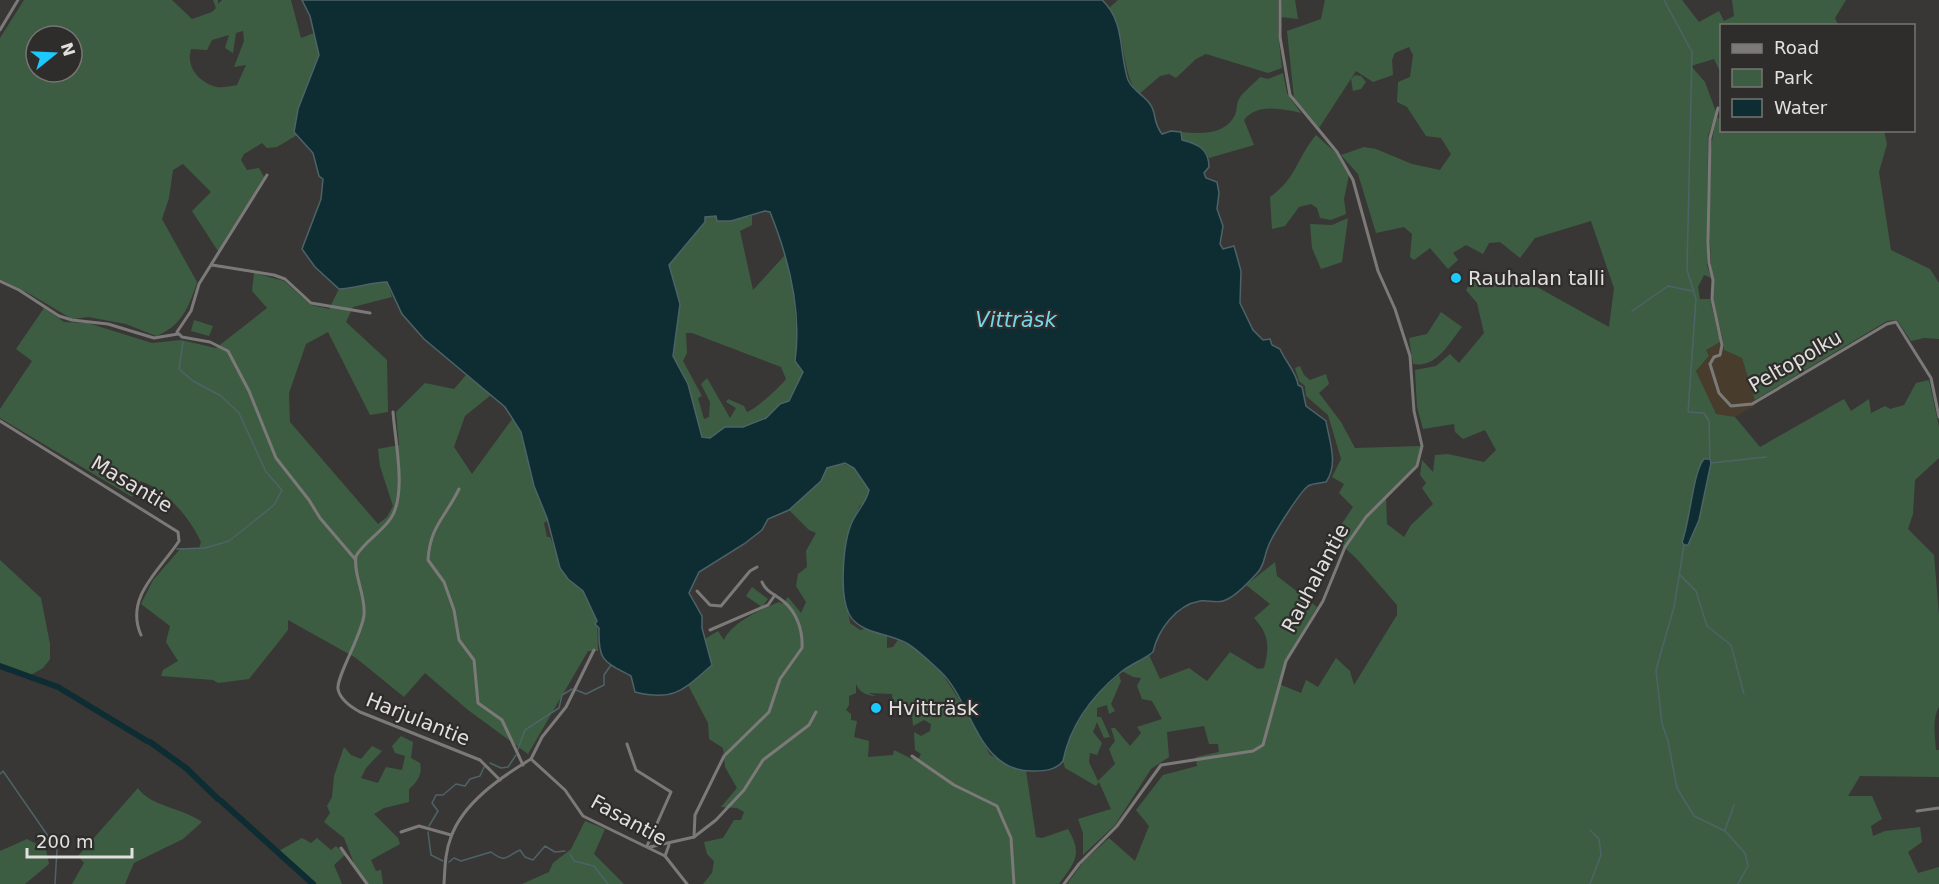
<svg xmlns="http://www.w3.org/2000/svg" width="1939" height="884" font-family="'DejaVu Sans',sans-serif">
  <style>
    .industrial { fill: #483d2d }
    .green { fill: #3d5d42; fill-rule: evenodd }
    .water { fill: #0d2d33; stroke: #4d6367; stroke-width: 1.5; fill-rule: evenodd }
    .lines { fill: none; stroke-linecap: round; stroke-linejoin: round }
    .stream { stroke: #4d6367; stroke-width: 1.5 }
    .river { stroke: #0d2d33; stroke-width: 6 }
    .minor { stroke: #7b7a79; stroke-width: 3 }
    .poi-dot { fill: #1bc9fc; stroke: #2f2d2b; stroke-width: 2 }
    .labels { text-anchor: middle; stroke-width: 4.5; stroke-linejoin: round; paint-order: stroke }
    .poi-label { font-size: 20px; fill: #e2e0df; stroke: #2f2d2b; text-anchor: start }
    .street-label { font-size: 20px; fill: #e2e0df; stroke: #2f2d2b }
    .water-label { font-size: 21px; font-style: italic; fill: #77d6eb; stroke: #2f2d2b }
  </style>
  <rect width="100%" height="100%" fill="#393735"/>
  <polygon class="industrial" points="1720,342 1723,343 1724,350 1742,358 1757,404 1735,417 1716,415 1696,371 1709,357 1706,350"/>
  <g class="green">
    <path d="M24 0H172L192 19 212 12 216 8 213 0H218V4L222 0H291L301 38 314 33 319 55 298 109 294 132 297 135 277 147 267 148 262 143 244 154 241 160 247 170 259 168 264 177 218 251 192 211 211 192 183 164 173 170 169 198 162 219 197 282C189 307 181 327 156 336L126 324 88 317 72 319 30 294 0 279V38ZM243 31 244 41 234 67 246 65 237 85C230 86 220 89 213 86 197 80 186 66 191 49L207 50 212 40 229 35 225 48 233 53 236 33ZM36 36H72V72H36Z"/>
    <path d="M1118 0H1278V32L1282 68 1268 73 1206 54 1196 59 1176 78 1169 74 1160 76 1138 95C1120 69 1127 33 1109 8Z"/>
    <polygon points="1282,0 1295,0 1298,19 1281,17"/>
    <path d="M1325 0H1682L1699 22 1719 11 1724 21 1734 16 1732 0H1846L1835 18 1838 25 1722 26 1721 73 1714 59 1691 66 1705 82 1716 112 1708 136 1707 265 1711 278 1704 275 1698 287 1700 299H1710L1720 342 1706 350 1709 356 1696 371 1716 414 1735 417 1760 447 1844 399 1851 411 1869 399 1871 413 1885 406 1890 409 1904 405 1916 383 1929 380 1939 427V458L1915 480 1913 514 1908 529 1934 555 1939 615V707C1932 719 1935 736 1936 750H1939V777L1860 776 1848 796H1872L1882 819 1871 826 1873 836 1885 831 1920 827 1922 842 1908 852 1918 873 1939 867V884H1067L1084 861 1109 838 1135 861 1149 826 1136 810 1163 775 1197 766 1196 757 1219 752 1218 744H1209L1204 726 1167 732 1169 757 1151 769 1115 825 1083 855V833L1078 819 1111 809 1099 782 1096 786 1065 768 1063 761 1070 735 1094 697 1119 675 1121 681 1111 704 1115 711 1109 714 1107 705 1097 708V717H1101L1110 737 1104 738 1097 722 1093 732 1102 743 1097 755 1090 753 1089 762 1098 781 1115 764 1109 749 1115 741 1111 728H1115L1130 746 1141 733 1137 727 1162 719 1152 701 1142 699 1137 686 1141 678 1133 677 1122 671 1149 655 1160 679 1189 668 1207 681 1230 652 1258 669 1264 668C1270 647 1269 634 1254 618L1270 604 1246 585 1275 562 1277 576 1317 607 1286 661 1279 684 1301 693 1306 680 1318 687 1336 658 1350 671 1354 685 1397 615V605L1356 558 1333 537 1353 507 1339 493 1344 484 1332 477 1341 459 1328 415 1306 396 1305 386 1299 381 1295 368 1300 366 1304 375 1310 380 1326 374 1329 384 1319 393 1341 422 1355 448 1421 446 1416 466 1386 497 1387 524 1404 537 1411 525 1433 504 1422 488 1426 483 1420 475 1422 460 1433 472 1435 455 1448 454 1484 462 1496 450 1485 430 1463 439 1455 432 1454 424 1423 429 1417 407 1415 370 1436 366 1450 354 1459 363 1484 333 1477 303 1466 290 1473 278 1497 284 1528 282 1609 327 1614 288 1591 221 1535 238 1520 258 1500 242 1489 243 1483 254 1466 245 1453 253 1458 260 1448 269 1430 248 1414 260 1410 257 1412 234 1404 227 1376 233 1358 174 1341 155 1364 147 1376 149 1412 164 1440 170 1451 154 1441 138 1426 136 1407 107 1397 102 1398 82 1410 77 1413 55 1409 47 1395 53 1392 60 1393 75 1373 82 1356 71 1319 128 1294 98 1287 31 1321 19Z"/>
    <path d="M1283 73 1287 93 1301 113C1282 109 1257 103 1244 120L1254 145 1209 158 1205 151 1181 140V132C1201 134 1225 135 1235 115 1237 111 1236 106 1238 101 1241 93 1254 84 1260 77L1268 79Z"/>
    <polygon points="1355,75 1361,76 1366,82 1361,89 1353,91 1351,79"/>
    <path d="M1717 117 1721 120 1722 130 1884 131 1887 144 1879 172 1891 250 1930 269 1939 283V339L1924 338 1911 341 1897 320 1887 321 1755 400 1742 358 1724 350C1723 331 1714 314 1713 296 1710 244 1703 167 1717 117Z"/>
    <path d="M1316 135 1336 153 1349 175 1344 199 1346 214 1331 220 1320 218 1317 208 1311 204 1299 207 1285 226 1272 229 1270 197C1297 178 1296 159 1316 135Z"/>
    <path d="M716 216 717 221 752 216V225L740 231 753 290 785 255 793 287 797 342 803 372 789 401 780 404 766 418 743 427H725L710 438 702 436 688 384 673 356 680 304 669 265 705 222V217ZM686 333H692L781 367 786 379C781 386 756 409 747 412L744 406 728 399 726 402 736 408 730 418 707 378 701 384 710 402 709 417 704 419 698 398 702 396 683 361 687 353Z"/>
    <polygon points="1348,218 1342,262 1321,269 1312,248 1310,224 1332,225"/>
    <path d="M254 273 284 281 311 305 329 309 339 289C355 289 370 282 387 282L392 297 353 307 346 322 387 360 388 412 370 415 328 332 306 344 289 393 290 422 378 524 387 517 393 506 380 466 378 449 399 445 396 412 425 383 454 389 466 375 491 395 465 416 454 447 472 474 513 418 521 432 534 486 547 518V521L544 523 547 537H550L568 579 583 591 597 621 598 651H588L528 754 468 710 425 673 404 697 356 658 288 620V630L249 679 218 683 213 680 161 676 163 670 178 661 166 642 170 626 141 604 153 580 181 548H199L201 542C190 518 166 489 140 481L132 497 0 418V409L32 361 16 349 44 308 64 322 88 323 152 343 181 340 216 348 267 308 252 291Z"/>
    <path d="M1441 312 1462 327C1449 343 1437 368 1413 364L1409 338 1427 334Z"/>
    <polygon points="194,320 213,326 209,336 191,331"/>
    <path d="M841 463 854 468 869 490 868 497 859 507 846 539 843 582 850 623 860 630 865 629 887 635V648L893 647 898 640 911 646 941 672 969 715 990 755 1026 771 1036 837 1042 838 1068 829C1083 855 1075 862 1059 884H703L712 873 714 861 707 854 704 842 723 838 734 820H741L744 812 737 808 721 807 737 788 725 767 723 748 709 739 708 723 688 685 712 665 705 639 718 631 724 640C731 623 762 609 779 602L783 604 788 597 801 613 806 602 796 586 798 574 807 567 806 551 816 533 809 530 789 510 821 481 827 468ZM856 684C859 692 867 696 876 696L868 693 892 694 893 702 899 703V709H905L912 715 913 726 924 720 931 724 930 731 921 736 914 732 915 750 921 754 919 758 912 759 894 750 893 755 868 757 869 741 854 737 857 721 851 720V714L846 710 849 705V696L856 693Z"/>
    <polygon points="0,560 41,598 50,644 50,659 43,668 27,677 0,665"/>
    <polygon points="752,587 768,599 762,607 746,596"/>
    <path d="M401 736 413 742 411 758 420 763C423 774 417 782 409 789V802L384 808 374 814 398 838 400 844 371 860 376 871 381 870 383 884H368L357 871 344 838 324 822 330 813 327 806 332 797 334 776 344 747 351 755 361 759 372 746 382 751 366 768 361 778 378 783 386 767 402 770 405 756 395 753 392 746Z"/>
    <path d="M138 788C149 806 183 808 202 822L183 839 134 863 125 884H72L84 863 78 856Z"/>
    <polygon points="585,821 605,829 594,854 624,884 522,884 549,872 553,863 571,849"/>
    <polygon points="302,838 311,843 317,838 331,850 336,846 345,855 334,865 342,884 314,884 277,852"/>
    <polygon points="27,839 46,849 49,864 25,884 0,884 0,851"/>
  </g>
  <g class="water">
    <path d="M302 0H1102C1125 21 1119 53 1128 80 1133 91 1144 95 1150 104 1157 113 1152 121 1162 134L1171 131 1181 132 1182 140C1198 144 1209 149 1209 167L1204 173 1206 178 1217 182 1219 193 1217 209 1223 226 1220 244 1223 249 1234 246 1241 271 1240 303 1253 330 1263 340 1270 339 1272 345 1280 349C1285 361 1297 373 1298 385L1302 387 1306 406 1326 421C1329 440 1339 464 1326 482 1321 483 1313 483 1308 486 1300 492 1271 537 1268 547 1264 556 1265 564 1258 572 1250 581 1234 598 1223 601 1216 603 1207 600 1200 601 1176 605 1158 630 1153 652 1143 660 1131 664 1121 672 1093 695 1070 725 1063 761 1056 770 1045 771 1034 771 977 773 973 702 940 671 930 662 919 651 908 644 890 633 859 634 849 614 839 594 843 542 852 522 857 511 867 501 869 490L854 468 845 463 827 468 821 481 789 510 768 519 762 530 744 544 699 572 689 593 702 616V628L712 665C684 689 675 702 635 692L631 676C603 661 598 661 599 628L595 624 597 621 583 591 568 579 560 568 547 518 534 486 521 432 505 407 424 339 402 314 387 282C370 282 355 289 339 289L315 267 302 249 321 199 323 179 319 176 313 153 294 132 298 109 319 55 310 16ZM765 211 770 212C789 259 802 310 795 361L803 372 789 401 780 404 766 418 743 427H725L710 438 702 437 688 384 673 356 680 304 669 265 705 222V217L716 216 717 221H731Z"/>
    <path d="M1704 459H1710L1711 463 1699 520 1688 545H1684L1682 542C1690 522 1693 471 1704 459Z"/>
  </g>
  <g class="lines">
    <g class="stream">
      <polyline points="1664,0 1692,52 1687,270 1696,299 1688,412 1704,413 1709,421 1710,459"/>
      <polyline points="1632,311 1668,286 1692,291"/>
      <polyline points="1711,463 1766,457"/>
      <polyline points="1684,545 1674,607 1656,670 1662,724 1668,741 1677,788 1694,816 1725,831 1745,853 1748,866 1738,884"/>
      <polyline points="177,549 205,548 229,541 274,505 282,490 266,472 239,413 221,396 193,381 179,369 183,342"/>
      <polyline points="1680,575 1696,591 1707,626 1731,645 1744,694"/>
      <polyline points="576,690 586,694 604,685 604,675 611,665"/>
      <polyline points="518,749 525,730 559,708 562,695 572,689"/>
      <polyline points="490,763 501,768 508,767 516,755"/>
      <polyline points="0,774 3,771 57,849 55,884"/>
      <polyline points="429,826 438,811 432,803 436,795 443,795 456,784 465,786 470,779 480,776 484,767"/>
      <polyline points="1590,830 1599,839 1601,855 1590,884"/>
      <polyline points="1725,830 1734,805"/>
      <polyline points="428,832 431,855 443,861"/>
      <polyline points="570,854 574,861 594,866 608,884"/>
      <path d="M449 862 454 858 461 861 491 852C507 864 506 856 520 850L525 857 533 860 545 846 555 852 565 851"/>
    </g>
    <g class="river">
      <polyline points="0,666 58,687 147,741"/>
      <polyline points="150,742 186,768 218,799"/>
      <polyline points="221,801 313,884"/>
    </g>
    <g class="minor">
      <polyline points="0,30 18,0"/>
      <polyline points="1718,108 1710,138 1708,242 1709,263 1713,280 1712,299 1722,345 1720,355 1714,357 1710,364 1719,393 1731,406 1752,404 1887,324 1896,322 1931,378 1939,417"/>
      <polyline points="267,175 199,284 191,311 177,332 182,337 210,342 228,351 249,391 276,458 309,500 320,518 355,559"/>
      <polyline points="212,265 274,275 285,279 311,303 370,313"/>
      <polyline points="0,281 19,290 59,316 72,320 108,324 154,338 178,334"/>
      <path d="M393 412C395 441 407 494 391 518 381 533 365 541 356 556 353 575 366 595 364 615 362 635 336 677 338 689 340 700 351 707 360 712L480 760 500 780"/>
      <path d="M0 421 178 532 179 541C161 569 124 597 141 635"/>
      <path d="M459 489C445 518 430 526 428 560L444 582 454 610 459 640 474 660 478 703 502 720 523 765"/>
      <polyline points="697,591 710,605 721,606 750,571 757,567"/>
      <polyline points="710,630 768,605 775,595"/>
      <polyline points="627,744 636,770 671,792 647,846"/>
      <polyline points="912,756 954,785 997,806 1011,838 1014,884"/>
      <polyline points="531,759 565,790 583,816 665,856 687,884"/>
      <polyline points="531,759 542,737 566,707 594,650"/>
      <polyline points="1917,811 1939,808"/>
      <polyline points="401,832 419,826 451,835"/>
      <polyline points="694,837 716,820 744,790 763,760 809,725 816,712"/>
      <path d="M650 847 694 837 695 815 724 756 769 712 780 679 802 648C803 631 797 612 783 601 775 594 766 592 762 582"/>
      <polyline points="341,848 367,884"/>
      <polyline points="665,856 669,845"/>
      <path d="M444 884C445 868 445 852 451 837 463 803 501 777 531 759"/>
      <polyline points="1064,884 1079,864 1117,826 1161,765 1253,751 1263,745 1286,661 1323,601 1345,547 1366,517 1417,466 1422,446 1414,411 1410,356 1395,309 1378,271 1353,180 1337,152 1290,95 1280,37 1280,0"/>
    </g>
  </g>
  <g class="poi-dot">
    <circle cx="1456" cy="278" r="6"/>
    <circle cx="876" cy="708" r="6"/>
  </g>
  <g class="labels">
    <g class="poi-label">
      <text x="1468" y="285">Rauhalan talli</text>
      <text x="888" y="715">Hvitträsk</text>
    </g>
    <g class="street-label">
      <text transform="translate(1795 361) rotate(-30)" y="7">Peltopolku</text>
      <text transform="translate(132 484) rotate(31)" y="7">Masantie</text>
      <text transform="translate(1315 578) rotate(-62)" y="7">Rauhalantie</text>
      <text transform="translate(418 719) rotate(22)" y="7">Harjulantie</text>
      <text transform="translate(629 820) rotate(29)" y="7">Fasantie</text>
    </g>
    <g class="water-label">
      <text x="1016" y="327">Vitträsk</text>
    </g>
  </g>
  <rect x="1720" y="24" width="195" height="108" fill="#2f2d2b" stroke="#777573" stroke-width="1.5"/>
  <rect x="1732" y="44" width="30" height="9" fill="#7b7a79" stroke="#777573" stroke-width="1.5"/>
  <text x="1774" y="54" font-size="18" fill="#e2e0df">Road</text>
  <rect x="1732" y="69" width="30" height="18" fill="#3d5d42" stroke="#777573" stroke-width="1.5"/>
  <text x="1774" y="84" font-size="18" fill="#e2e0df">Park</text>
  <rect x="1732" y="99" width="30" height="18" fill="#0d2d33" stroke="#777573" stroke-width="1.5"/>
  <text x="1774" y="114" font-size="18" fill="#e2e0df">Water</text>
  <g transform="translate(54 54) rotate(72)"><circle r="28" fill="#2f2d2b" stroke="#777573" stroke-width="1.5"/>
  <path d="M0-4.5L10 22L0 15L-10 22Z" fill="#1bc9fc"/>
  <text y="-9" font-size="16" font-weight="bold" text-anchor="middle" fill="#e2e0df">N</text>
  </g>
  <path d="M27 848v9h105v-9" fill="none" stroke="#e2e0df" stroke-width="3"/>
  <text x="36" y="848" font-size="18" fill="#e2e0df" stroke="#2f2d2b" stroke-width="4.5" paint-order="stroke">200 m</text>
</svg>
